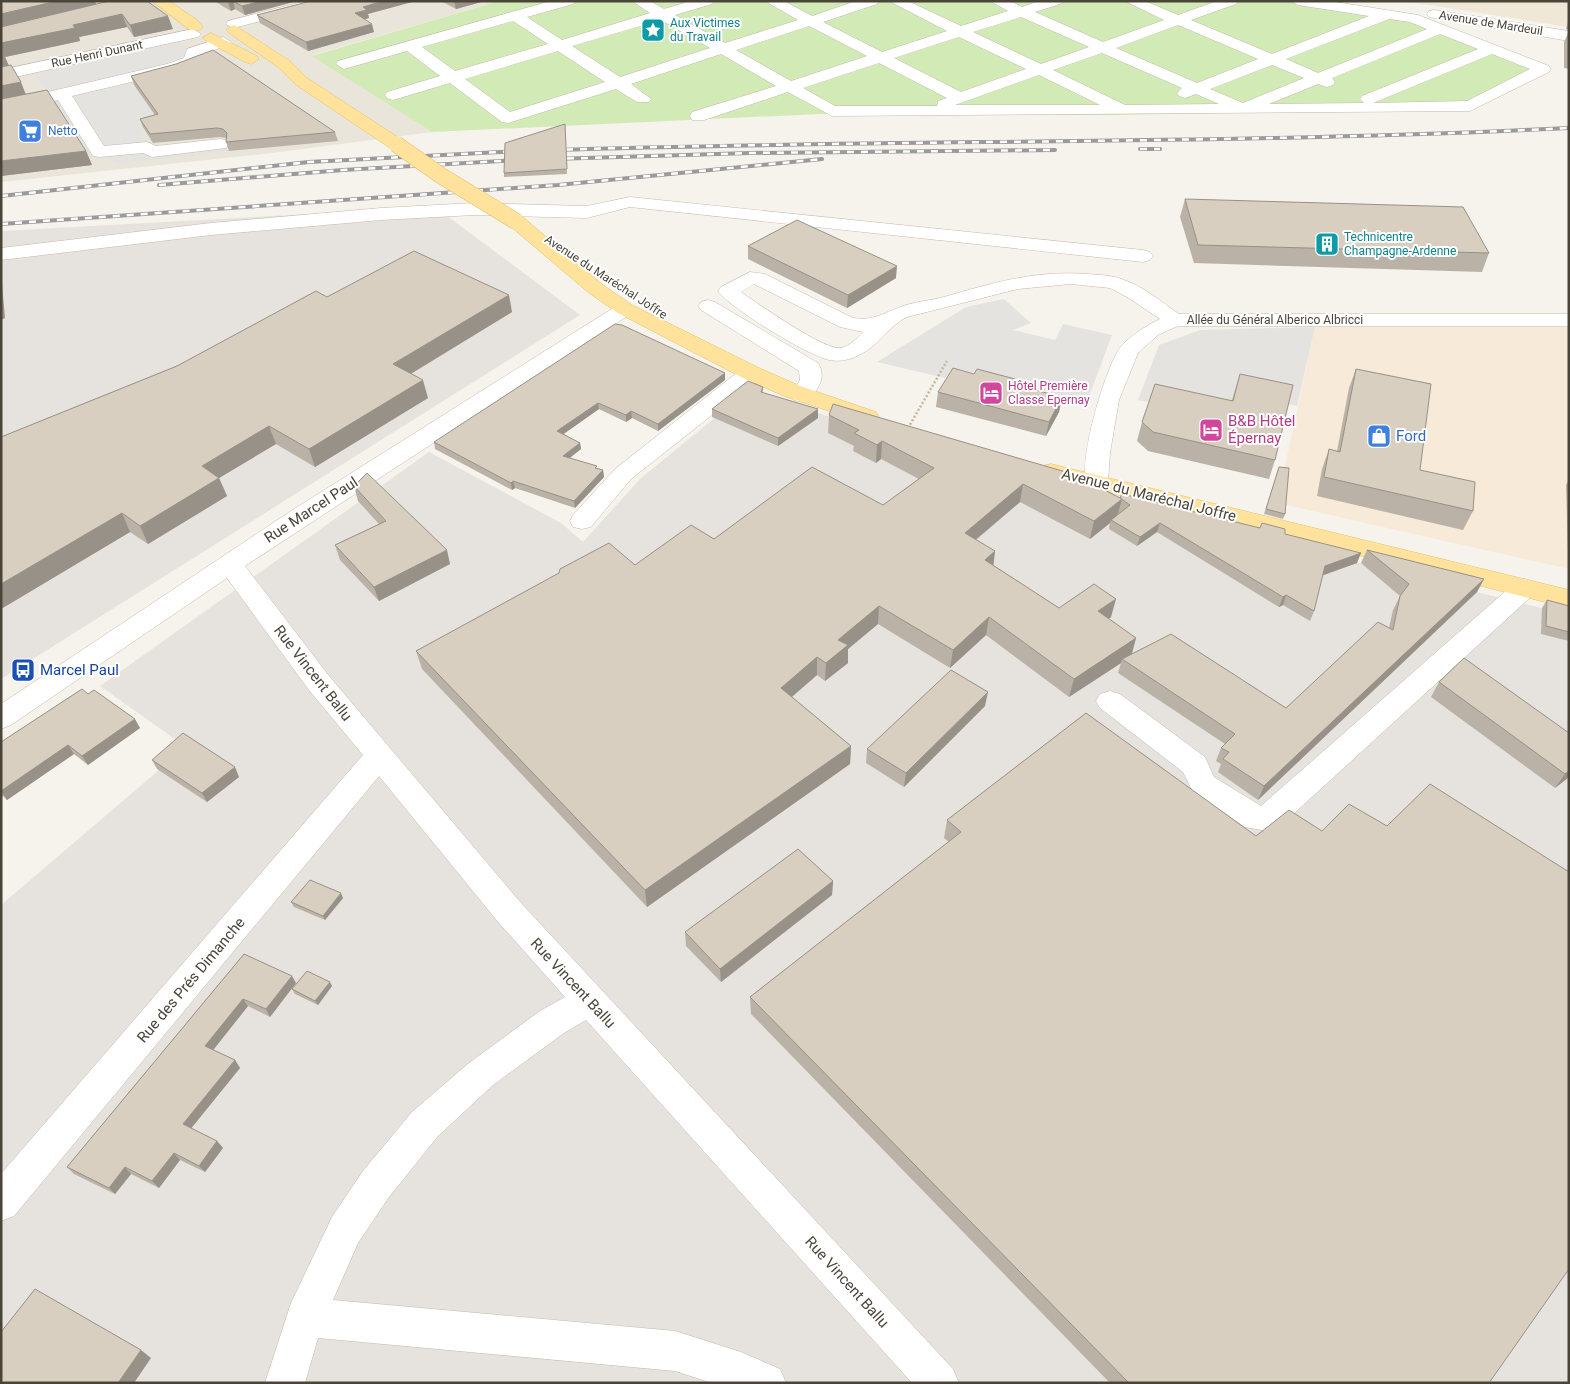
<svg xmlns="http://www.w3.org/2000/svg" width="1570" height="1384" font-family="Roboto,sans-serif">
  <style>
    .residential { fill: #eae5da }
    .commercial { fill: #f7ead8 }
    .industrial { fill: #e6e2dd }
    .education { fill: #efe8d6 }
    .green { fill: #d2eab5 }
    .parking { fill: #e5e3e0 }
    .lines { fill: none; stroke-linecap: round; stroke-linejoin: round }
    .minor-casing { stroke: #c2bbae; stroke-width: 1 }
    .major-casing { stroke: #e6c16a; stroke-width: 1 }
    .path { stroke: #c4b79f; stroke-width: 2.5; stroke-dasharray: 2 2; stroke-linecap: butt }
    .minor { fill: #fff; fill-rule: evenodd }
    .major { fill: #ffe39c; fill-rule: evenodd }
    .rail-casing { stroke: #9a9a9a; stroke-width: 4 }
    .rail { stroke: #fff; stroke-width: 2.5; stroke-dasharray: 7; stroke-linecap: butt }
    .major-bridge-casing { stroke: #e6c16a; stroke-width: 17; stroke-linecap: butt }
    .major-bridge { stroke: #ffe39c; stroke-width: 16 }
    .wall { fill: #bab2a6 }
    .shaded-wall { fill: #979187 }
    .building { fill: #d8cfc1; stroke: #979187 }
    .labels { text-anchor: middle; stroke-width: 4; stroke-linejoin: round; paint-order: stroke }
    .far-culture-label { font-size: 12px; fill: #0d838f; stroke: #fff; text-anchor: start }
    .far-street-label { font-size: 12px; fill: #4b4439; stroke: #fff }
    .far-shop-label { font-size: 12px; fill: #366cbe; stroke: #fff; text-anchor: start }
    .far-hotel-label { font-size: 12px; fill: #b23c85; stroke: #fff; text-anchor: start }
    .hotel-label { font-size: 15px; fill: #b23c85; stroke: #fff; text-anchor: start }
    .shop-label { font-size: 15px; fill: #366cbe; stroke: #fff; text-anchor: start }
    .street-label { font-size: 15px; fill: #4b4439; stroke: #fff }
    .transit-label { font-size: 15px; fill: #164399; stroke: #fff; text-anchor: start }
  </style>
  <rect width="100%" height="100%" fill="#f6f3ec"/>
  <polygon class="residential" points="1,1 499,1 313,55 432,132 272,153 1,182"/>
  <polygon class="commercial" points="1315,327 1569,327 1569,569 1277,503"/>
  <g class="industrial">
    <polygon points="435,207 580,315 1,679 1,231"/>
    <polygon points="750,389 833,418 1138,508 1569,615 1569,1383 1,1383 1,905 186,747 100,686 429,452 561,523 583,542 640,479"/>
  </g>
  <polygon class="education" points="1403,1 1569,1 1569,27"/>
  <polygon class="green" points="499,1 1318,1 1414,16 1547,67 1469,109 1109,115 819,114 432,132 312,56"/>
  <g class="parking">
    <polygon points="171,42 180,42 206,62 133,82 161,123 139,129 152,151 230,144 229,151 119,164 102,157 90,157 49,93 32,72"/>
    <polygon points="1004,299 1031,323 1013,330 1055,340 1063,324 1112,335 1087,402 954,368 945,378 877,362 966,307"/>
    <polygon points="1315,327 1297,406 1235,393 1227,420 1138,400 1159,345 1200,330"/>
  </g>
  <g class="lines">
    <g class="minor-casing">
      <g id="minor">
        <polygon points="306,1 331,1 329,4 233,28 226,24 228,21"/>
        <path d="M551 1H575L573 4 527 17 562 40 650 13 632 1H650L664 9 691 1H714L712 4 675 15 725 43 798 20 765 1H784L812 16 856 1H879L877 4 823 22 882 52 947 31 889 1H908L961 26 1008 11 990 1H1010L1022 7 1039 1H1062L1060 4 1035 12 1103 42 1164 20 1125 1H1145L1178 15 1217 1H1238L1236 4 1191 20 1272 54 1369 16 1298 5 1291 1H1329L1418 15 1549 66 1551 69 1549 72 1470 111 832 116 788 92 704 120H692L690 116 692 112 776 86 721 54 631 84 651 99 649 102H637L616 89 508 123 502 122 450 83 393 100 387 98 385 95 387 92 440 76 407 51 344 69 336 64 338 61ZM1021 17 1089 47 1041 64 973 32ZM1389 19 1410 22 1427 29 1318 73 1286 59ZM661 20 710 48 620 77 572 46ZM513 21 548 44 455 71 422 47ZM1178 25 1258 59 1197 83 1116 48ZM809 26 867 56 791 81 736 50ZM1440 34 1478 49 1362 96 1360 99 1364 103 1269 104 1318 84 1327 87 1333 85 1335 82 1332 78ZM959 37 1026 69 961 92 894 58ZM558 51 605 82 510 112 465 79ZM1102 53 1182 88 1177 93 1179 96 1185 98 1196 94 1219 104 1125 105 1053 70ZM1492 54 1530 69 1467 101 1373 103ZM879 63 947 98 938 101 937 106H835L803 88ZM1272 65 1304 78 1243 103 1210 89ZM1039 75 1100 105H955Z"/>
        <polygon points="1434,10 1569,31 1569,41 1429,17 1427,14 1429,11"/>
        <polygon points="193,29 201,34 198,37 1,80 1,70"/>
        <polygon points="223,37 231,42 228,45 200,55 198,64 178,71 72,96 104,146 147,142 156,146 220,139 226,140 229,144 226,148 152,157 143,153 99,157 93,156 58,100 1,113 1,103 167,64 184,58 187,49"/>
        <polygon points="630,197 1143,250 1150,252 1153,256 1150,260 1143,262 630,207 587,218 474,215 381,220 211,235 1,260 1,248 211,223 381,208 474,203 587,206"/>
        <path d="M750 272 765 274 853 318C877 322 888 309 910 304 921 301 933 300 944 297 992 283 1036 270 1087 274 1099 275 1112 275 1124 280 1145 287 1161 302 1179 314H1569V326H1178L1158 335 1138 353 1119 400 1110 453 1108 483 1104 488 1096 491 1088 488C1075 469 1106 363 1122 345 1133 334 1146 326 1160 319L1127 297 1110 288 1071 284 1018 289 907 317C888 326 878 347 859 355 850 360 839 362 829 360 807 355 731 309 718 291L721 287ZM754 284 840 327 863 332C857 338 850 346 841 348 825 351 757 303 741 292Z"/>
        <path d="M708 300 715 302 818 363C827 377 818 388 810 400L802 402 794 400 791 395 800 380 799 371 701 310 698 306 701 302Z"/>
        <polygon points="625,303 632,305 635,309 632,313 245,566 329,676 521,903 953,1369 959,1383 912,1383 586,1020 564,1033 493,1085 438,1136 389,1197 358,1243 333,1300 675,1331 741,1352 780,1369 786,1383 712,1383 675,1371 318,1338 305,1383 265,1383 291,1303 332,1217 363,1171 412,1112 469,1063 540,1011 565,997 499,923 379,776 14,1216 1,1221 1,1174 363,755 309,690 227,578 11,725 1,729 1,704 291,511 618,305"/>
        <polygon points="751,367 759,368 762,373 759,378 631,479 591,527 582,529 573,527 570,521 573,515 615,469 743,368"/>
        <polygon points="1525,579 1534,582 1538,588 1534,594 1278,828 1267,831 1245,827 1193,792 1183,772 1100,708 1096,701 1100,694 1110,691 1120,694 1205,757 1214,777 1261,806 1516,582"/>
      </g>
    </g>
    <g class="major-casing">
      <g id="major">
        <polygon points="152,1 169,1 197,20 203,27 200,30 190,30"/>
        <polygon points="234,25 290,61 307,78 402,140 405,144 402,148 390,148 295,84 278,67 229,33 226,30 229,27"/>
        <polygon points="211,33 257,56 259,59 251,64 245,62 206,41 203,38"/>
        <polygon points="517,216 524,218 603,285 632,305 759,368 800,386 876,412 879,417 876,422 868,424 784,396 743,378 618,313 589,293 510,226 508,222 510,218"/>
        <polygon points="1051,464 1569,590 1569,608 1043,476 1039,471 1043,466"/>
      </g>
    </g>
    <polyline class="path" points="908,428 947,361"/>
    <use href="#minor" class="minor"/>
    <use href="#major" class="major"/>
    <g class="rail-casing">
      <g id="rail">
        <polyline points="1140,149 1160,149"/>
        <path d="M552 150C891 139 1230 145 1569 128"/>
        <polyline points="553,159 750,153 1055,150"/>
        <polyline points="159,185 343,170 518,160"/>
        <polyline points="1,196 309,162 519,151"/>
        <polyline points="1,224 558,185 822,159"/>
      </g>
    </g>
    <use href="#rail" class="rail"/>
    <g class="major-bridge-casing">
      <polyline id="major-bridge" points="396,144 440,175 517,222"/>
    </g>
    <use href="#major-bridge" class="major-bridge"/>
  </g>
  <g class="wall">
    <polygon points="1,1 95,1 96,4 173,29 134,37 127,27 79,37 80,41 5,57 9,66 26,94 86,151 92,165 1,176"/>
    <polygon points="214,1 297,1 245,15 235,9 231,11"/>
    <polygon points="441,1 485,1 456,9"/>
    <polygon points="368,14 369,18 365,19 374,32 308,51 260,23 257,15"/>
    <polygon points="1569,19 1569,30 1566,29"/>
    <polygon points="1569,31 1569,69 1564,68 1564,42"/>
    <polygon points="131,76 335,132 338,141 229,151 226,142 226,138 220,137 153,143 143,127 140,119 155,115 134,85"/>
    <polygon points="565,124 567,174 504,177 504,173"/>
    <polygon points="1185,199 1489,253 1482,272 1194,263 1180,217"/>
    <polygon points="748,246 896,278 847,308 748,259"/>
    <polygon points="327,297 512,312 411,374 428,398 315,467 276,444 219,478 227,496 148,544 130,532 1,609 1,437 177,366"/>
    <polygon points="1356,369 1420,470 1473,511 1463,530 1317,496 1322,469 1329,449 1337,451 1349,388"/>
    <polygon points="725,373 725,380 658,431 632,418 626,422 599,409 563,434 580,443 581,449 570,458 603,470 604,477 575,508 515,488 512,490 435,449 434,442"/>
    <polygon points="1240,374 1275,460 1269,479 1148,451 1137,441 1142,422 1232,400"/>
    <polygon points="1014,385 1062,397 1059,412 1046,436 936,407 938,392"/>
    <polygon points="763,387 763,393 818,409 818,418 778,446 712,417 712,409"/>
    <polygon points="829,415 1120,498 1285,534 1357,563 1323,575 1314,611 1310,621 1283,605 1279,607 1157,532 1137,546 1109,529 1110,523 1090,539 1020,502 976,540 995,551 993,565 1059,608 1111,617 1108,619 1136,638 1132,654 1286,708 1389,628 1393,610 1400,596 1361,563 1367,550 1484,579 1477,592 1258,800 1218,772 1221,764 1216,761 1221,748 1225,744 1118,673 1121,663 1069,697 986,635 950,668 878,624 848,649 848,663 825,681 817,675 792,697 851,746 850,764 647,907 422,669 416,651 635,565 714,539 883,505 919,479 881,459 876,463 853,451 854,446 828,433"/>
    <polygon points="1279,467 1285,514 1283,519 1264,514"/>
    <polygon points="1569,479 1569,551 1568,551 1566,485"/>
    <polygon points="354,486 450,564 379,601 340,560 335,545 379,524 358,501"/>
    <polygon points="1547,600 1569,606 1569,641 1541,634 1542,608"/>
    <polygon points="1439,682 1569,733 1569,777 1555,788 1431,697"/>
    <polygon points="88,694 140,728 88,765 74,754 7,800 3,796 1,798 1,742"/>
    <polygon points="985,706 904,787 866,763 867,749"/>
    <polygon points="1086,713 1489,1383 1110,1383 751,1014 750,997 949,842 944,838 947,820"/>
    <polygon points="152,760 239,777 207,802 157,769"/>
    <polygon points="833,881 832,895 721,982 686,946 685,932"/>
    <polygon points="343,898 325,920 294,907 291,902"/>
    <polygon points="244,954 296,983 270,1017 248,1006 213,1050 235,1060 240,1068 191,1128 217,1141 223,1148 205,1172 180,1160 159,1188 131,1174 115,1194 74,1174 67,1167"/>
    <polygon points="332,986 318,1005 295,994 292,989"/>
  </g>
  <g class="shaded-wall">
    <polygon points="57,1 95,1 97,6 1,28 1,14"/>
    <polygon points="231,1 233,1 235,9 231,11 228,2"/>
    <polygon points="262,1 297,1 245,15 242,6"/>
    <polygon points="383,1 416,1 368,14 369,18 357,21 355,13 363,7"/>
    <polygon points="454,1 485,1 456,9"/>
    <polygon points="122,14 127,27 79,37 80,41 5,57 9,66 1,68 1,43 73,25"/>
    <polygon points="168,16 173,29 134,37 130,25"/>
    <polygon points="372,24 374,32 308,51 306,42"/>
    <polygon points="21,82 26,95 1,101 1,86"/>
    <polygon points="86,151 92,165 1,176 1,161"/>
    <polygon points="897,266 896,278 847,308 848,295"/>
    <polygon points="1,273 5,318 1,320"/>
    <polygon points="509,295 512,312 397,382 393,364"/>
    <polygon points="725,373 725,380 658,431 658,424"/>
    <polygon points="423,380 428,398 315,467 309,449"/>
    <polygon points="1062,397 1059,412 1046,436 1049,422"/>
    <polygon points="598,403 599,409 558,438 557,431"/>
    <polygon points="818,409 818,418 778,446 778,438"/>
    <polygon points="631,411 632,418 626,422 626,415"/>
    <polygon points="269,426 276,444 219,478 227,496 148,544 140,526 202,466"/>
    <polygon points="882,441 881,459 876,463 877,445"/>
    <polygon points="580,443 581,449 564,462 563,456"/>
    <polygon points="603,470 604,477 575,508 574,501"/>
    <polygon points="513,481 515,488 512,490 511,483"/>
    <polygon points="1023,484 1020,502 962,551 965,533"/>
    <polygon points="1122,499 1117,517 1111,520 1110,523 1090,539 1094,521"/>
    <polygon points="122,513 130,532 1,609 1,584"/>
    <polygon points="1160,523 1157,532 1137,546 1140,537"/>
    <polygon points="447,550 450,564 379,601 374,587"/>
    <polygon points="995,551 993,569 985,560"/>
    <polygon points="1361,553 1357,563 1321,576 1325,566"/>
    <polygon points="1484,579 1477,592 1258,800 1264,786"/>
    <polygon points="1286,595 1283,605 1279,607 1283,597"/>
    <polygon points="1116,599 1111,617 1094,629 1098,611"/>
    <polygon points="879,606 878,624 848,649 848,663 825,681 826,663 838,640"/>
    <polygon points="989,617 986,635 950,668 953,650"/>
    <polygon points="1136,638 1131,656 1122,659 1121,663 1069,697 1074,679"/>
    <polygon points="817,657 817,675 781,706 781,688"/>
    <polygon points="988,692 985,706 904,787 906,773"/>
    <polygon points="135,719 140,728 88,765 82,756"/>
    <polygon points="68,745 74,754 7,800 1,791"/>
    <polygon points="851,746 850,764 647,907 645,890"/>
    <polygon points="235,767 239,777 207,802 202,793"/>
    <polygon points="1569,771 1569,777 1555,788 1565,774"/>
    <polygon points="833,881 832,895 721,982 720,969"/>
    <polygon points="341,893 343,898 325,920 323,916"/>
    <polygon points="292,976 296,983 270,1017 266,1009"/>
    <polygon points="330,982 332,986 318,1005 315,1001"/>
    <polygon points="243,999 248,1006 210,1054 205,1046"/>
    <polygon points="235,1060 240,1068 189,1131 183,1124"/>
    <polygon points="217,1141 223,1148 205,1172 199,1166"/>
    <polygon points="174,1153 180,1160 159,1188 152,1181"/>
    <polygon points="125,1167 131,1174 115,1194 109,1188"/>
    <polygon points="141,1350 151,1358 134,1383 118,1383"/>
  </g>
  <g class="building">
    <polygon points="1,1 57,1 1,14"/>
    <polygon points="109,1 147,1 168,16 130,25 122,14 73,25 75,28 1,43 1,27"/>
    <polygon points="233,1 262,1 242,6"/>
    <polygon points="311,1 383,1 363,7 367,10 355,13 372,24 306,42 257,15"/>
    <polygon points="213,50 335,132 226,142 227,133 223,129 217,128 150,134 140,119 158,114 131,76 176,64"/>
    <polygon points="11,65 21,82 1,86 1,67"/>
    <polygon points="47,90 86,151 1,161 1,99"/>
    <polygon points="565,124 567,169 504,173 505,143"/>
    <polygon points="1185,199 1463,207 1489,253 1198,245"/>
    <polygon points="797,220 897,266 848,295 748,246"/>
    <polygon points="414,251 509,295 393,364 423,380 309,449 269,426 202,466 219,478 140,526 122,513 1,584 1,437 177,366 316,291 327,297"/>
    <polygon points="615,324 622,325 725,373 658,424 631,411 626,415 598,403 557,431 580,443 563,456 597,466 595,468 603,470 574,501 513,481 511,483 434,442"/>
    <polygon points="953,368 974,374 977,369 1015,379 1012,384 1062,397 1049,422 938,392"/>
    <polygon points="1356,369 1431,384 1420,470 1475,482 1473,511 1324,477 1329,449 1340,452"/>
    <polygon points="1240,374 1293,385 1275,460 1153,432 1142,422 1155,384 1233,401"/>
    <polygon points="748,381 763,387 761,392 818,409 778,438 712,409"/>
    <polygon points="833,404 1076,475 1122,499 1094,521 1023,484 965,533 995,551 985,560 1059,608 1094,584 1116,599 1098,611 1136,638 1074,679 989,617 953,650 879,606 838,640 848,645 826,663 817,657 781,688 851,746 645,890 416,651 559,573 560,569 609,543 635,565 691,525 714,539 812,467 883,505 934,468 882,441 877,445 854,433 859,430 829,415"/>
    <polygon points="1279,467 1289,468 1285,514 1266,509"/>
    <polygon points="367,473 447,550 374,587 335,545 386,521 354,486"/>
    <polygon points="1122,494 1260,528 1262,523 1285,529 1285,534 1361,553 1325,566 1314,611 1286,595 1283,597 1160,523 1140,537 1111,520 1130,505 1120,498"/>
    <polygon points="1367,550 1484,579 1264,786 1223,759 1229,752 1221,748 1235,734 1122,659 1171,634 1286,708 1378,622 1393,630 1400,596 1409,584"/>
    <polygon points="1547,600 1569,606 1569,632 1546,626"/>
    <polygon points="1464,658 1569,733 1569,771 1565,774 1439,682"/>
    <polygon points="951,670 988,692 906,773 867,749"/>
    <polygon points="82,689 88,694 94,690 135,719 82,756 68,745 1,791 1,742"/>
    <polygon points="1086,713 1256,836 1289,810 1322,831 1349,804 1387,826 1430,784 1569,872 1569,1269 1489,1383 1129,1383 750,997 961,832 947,820"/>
    <polygon points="183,733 235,767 202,793 152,760"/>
    <polygon points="798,849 833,881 720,969 685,932"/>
    <polygon points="310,880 341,893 323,916 291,902"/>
    <polygon points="244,954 292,976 266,1009 243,999 205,1046 235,1060 183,1124 217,1141 199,1166 174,1153 152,1181 125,1167 109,1188 67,1167"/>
    <polygon points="307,971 330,982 315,1001 292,989"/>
    <polygon points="35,1289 141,1350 118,1383 1,1383 1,1332"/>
  </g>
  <defs>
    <g id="sight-square" transform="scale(1.25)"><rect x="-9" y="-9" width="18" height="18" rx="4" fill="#0f9aa8" stroke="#fff"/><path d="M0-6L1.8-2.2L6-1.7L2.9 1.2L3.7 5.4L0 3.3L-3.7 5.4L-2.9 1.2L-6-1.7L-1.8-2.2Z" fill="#fff"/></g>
    <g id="supermarket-square" transform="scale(1.25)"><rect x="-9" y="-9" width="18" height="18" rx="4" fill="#3f7fe0" stroke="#fff"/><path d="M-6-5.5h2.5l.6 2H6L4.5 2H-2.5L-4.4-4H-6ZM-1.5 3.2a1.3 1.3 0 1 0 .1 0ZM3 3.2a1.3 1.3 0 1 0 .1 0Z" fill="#fff"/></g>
    <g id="building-square" transform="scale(1.25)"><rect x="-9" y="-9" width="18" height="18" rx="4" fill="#0f9aa8" stroke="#fff"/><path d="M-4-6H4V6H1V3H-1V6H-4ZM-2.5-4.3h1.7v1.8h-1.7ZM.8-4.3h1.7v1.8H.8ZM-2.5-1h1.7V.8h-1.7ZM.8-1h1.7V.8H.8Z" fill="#fff"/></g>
    <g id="hotel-square" transform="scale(1.25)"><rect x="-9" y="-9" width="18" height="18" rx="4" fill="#d1479c" stroke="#fff"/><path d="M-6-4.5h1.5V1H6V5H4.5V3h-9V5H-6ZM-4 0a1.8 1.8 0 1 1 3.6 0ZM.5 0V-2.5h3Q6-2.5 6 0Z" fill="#fff"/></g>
    <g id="shop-square" transform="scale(1.25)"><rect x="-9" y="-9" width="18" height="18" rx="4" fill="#3f7fe0" stroke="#fff"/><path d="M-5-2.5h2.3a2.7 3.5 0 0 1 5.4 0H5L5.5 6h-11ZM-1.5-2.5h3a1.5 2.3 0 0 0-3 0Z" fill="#fff"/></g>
    <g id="bus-square" transform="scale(1.25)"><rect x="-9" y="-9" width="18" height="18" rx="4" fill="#1a4fb4" stroke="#fff"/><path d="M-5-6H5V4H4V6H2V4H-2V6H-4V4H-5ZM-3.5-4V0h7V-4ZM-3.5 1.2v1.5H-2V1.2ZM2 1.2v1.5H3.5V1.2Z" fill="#fff"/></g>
  </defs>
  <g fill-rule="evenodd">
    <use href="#sight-square" x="653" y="30"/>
    <use href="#supermarket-square" x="30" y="131"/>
    <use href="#building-square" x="1327" y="244"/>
    <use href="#hotel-square" x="991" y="393"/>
    <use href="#hotel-square" x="1211" y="430"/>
    <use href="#shop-square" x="1379" y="436"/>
    <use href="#bus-square" x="23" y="670"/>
  </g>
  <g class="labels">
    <g class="far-culture-label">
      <text x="670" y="27">Aux Victimes<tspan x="670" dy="14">du Travail</tspan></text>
      <text x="1344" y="241">Technicentre<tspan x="1344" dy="14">Champagne-Ardenne</tspan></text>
    </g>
    <g class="far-street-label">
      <text transform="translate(1491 23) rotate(9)" y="4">Avenue de Mardeuil</text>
      <text transform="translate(97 54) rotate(-12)" y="4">Rue Henri Dunant</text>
      <text transform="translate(606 277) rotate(33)" y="4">Avenue du Maréchal Joffre</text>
      <text x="1275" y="324">Allée du Général Alberico Albricci</text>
    </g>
    <g class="far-shop-label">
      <text x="48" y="135">Netto</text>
    </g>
    <g class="far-hotel-label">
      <text x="1008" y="390">Hôtel Première<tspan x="1008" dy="14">Classe Epernay</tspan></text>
    </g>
    <g class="hotel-label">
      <text x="1228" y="426">B&amp;B Hôtel<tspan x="1228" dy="17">Épernay</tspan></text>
    </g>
    <g class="shop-label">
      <text x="1396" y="441">Ford</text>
    </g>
    <g class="street-label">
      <text transform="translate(1149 495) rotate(14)" y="5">Avenue du Maréchal Joffre</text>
      <text transform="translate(311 510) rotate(-33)" y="5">Rue Marcel Paul</text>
      <text transform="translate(313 673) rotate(52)" y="5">Rue Vincent Ballu</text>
      <text transform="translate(191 980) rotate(-50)" y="5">Rue des Prés Dimanche</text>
      <text transform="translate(573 983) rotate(47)" y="5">Rue Vincent Ballu</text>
      <text transform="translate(847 1282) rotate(48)" y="5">Rue Vincent Ballu</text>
    </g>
    <g class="transit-label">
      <text x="40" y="675">Marcel Paul</text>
    </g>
  </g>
  <rect width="1570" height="1384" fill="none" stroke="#4b4439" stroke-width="5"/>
</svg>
